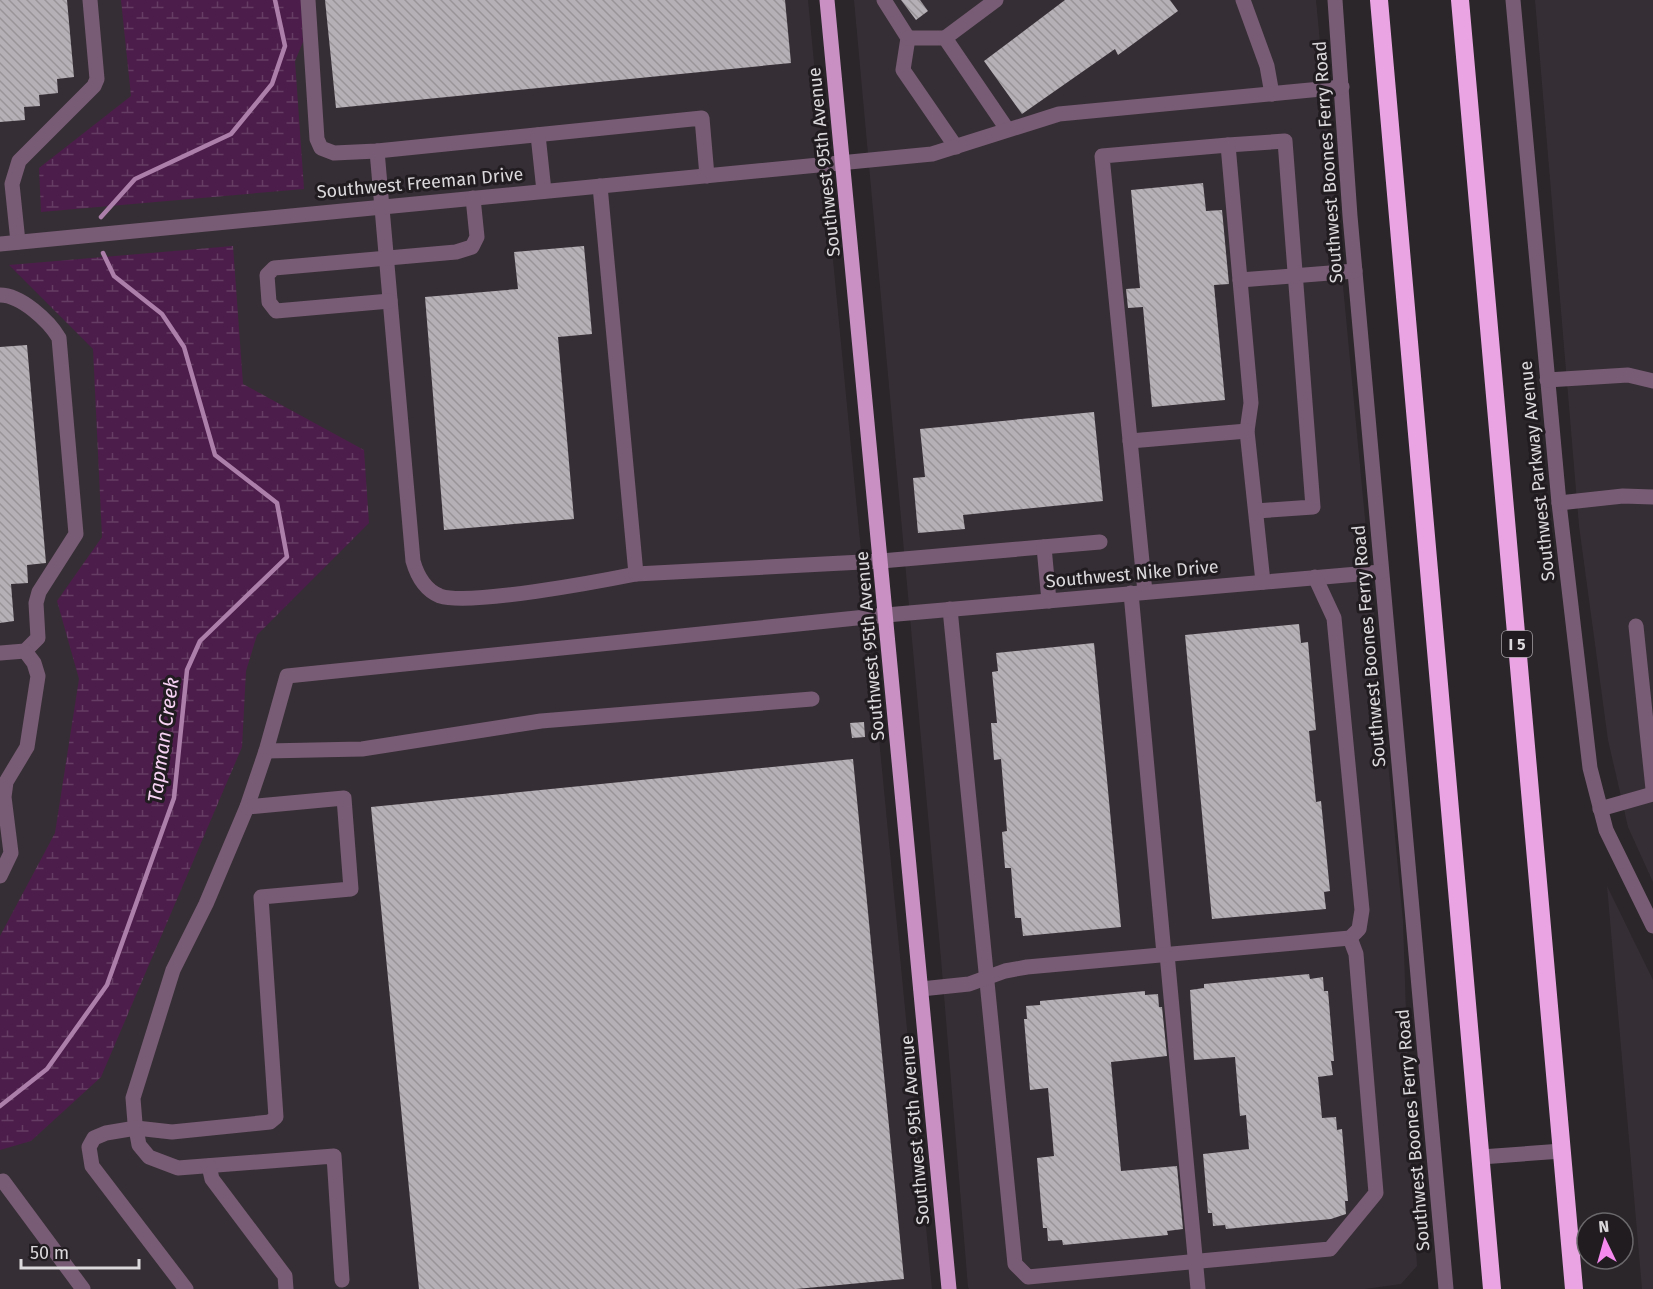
<svg xmlns="http://www.w3.org/2000/svg" width="1653" height="1289" font-family="'Fira Sans',sans-serif">
  <style>
    .built { fill: #362e35 }
    .wetland { fill: url(#wetland-marsh) }
    .lines { fill: none; stroke-linecap: round; stroke-linejoin: round }
    .stream { stroke: #ac7faa; stroke-width: 4.5 }
    .building { fill: url(#building-back-hatch) }
    .minor { stroke: #785c75; stroke-width: 15 }
    .major { stroke: #c990c4; stroke-width: 15 }
    .highway { stroke: #eaa4e3; stroke-width: 18 }
    .labels { text-anchor: middle; stroke-width: 6; stroke-linejoin: round; paint-order: stroke }
    .shield { fill: #201c20; stroke: #a4a0a4; stroke-width: 1.5 }
    .shield-label { font-size: 16px; font-weight: bold; fill: #dcd9dc }
    .street-label { font-size: 18px; fill: #dcd9dc; stroke: #201c20 }
    .water-label { font-size: 20px; font-style: italic; fill: #f7d2f3; stroke: #201c20 }
  </style>
  <defs>
    <pattern id="wetland-marsh" width="20" height="14" patternUnits="userSpaceOnUse" patternTransform="scale(1.5)"><rect width="20" height="14" fill="#4c1d4a"/><path d="M1 5h8M5 5V1M11 12h8M15 12V8" fill="none" stroke="#653d64"/></pattern>
    <pattern id="building-back-hatch" width="6" height="6" patternUnits="userSpaceOnUse" patternTransform="scale(1.5)"><rect width="6" height="6" fill="#b5b0b5"/><path d="M-1 5l2 2M0 0l6 6M5-1l2 2" fill="none" stroke="#989498"/></pattern>
  </defs>
  <rect width="100%" height="100%" fill="#2a2629"/>
  <g class="built">
    <polygon points="0,0 808,0 932,1289 0,1289"/>
    <polygon points="854,0 1316,0 1403,921 1411,1165 1417,1266 1401,1284 1365,1289 969,1289 968,1287 941,959"/>
    <polygon points="1535,0 1653,0 1653,882 1628,827 1608,740 1579,526"/>
    <polygon points="1607,886 1653,980 1653,1289 1642,1289"/>
  </g>
  <g class="wetland">
    <polygon points="121,0 301,0 303,42 295,61 304,189 41,212 39,168 131,96"/>
    <polygon points="233,246 243,384 364,450 369,523 257,635 246,671 242,747 101,1077 31,1141 0,1150 0,936 55,833 79,679 57,601 102,537 93,349 9,265"/>
  </g>
  <g class="lines">
    <g class="stream">
      <polyline points="101,217 135,179 231,134 272,84 285,46 275,0"/>
      <polyline points="0,1106 47,1069 107,985 174,798 187,670 200,641 287,557 277,503 215,455 184,347 162,314 114,276 103,253"/>
    </g>
  </g>
  <g class="building">
    <polygon points="0,0 67,0 74,77 57,79 58,93 39,95 40,106 24,107 25,120 0,122"/>
    <polygon points="325,0 785,0 791,63 336,108"/>
    <polygon points="901,0 920,0 928,11 916,20"/>
    <polygon points="1065,0 1170,0 1178,11 1118,55 1115,49 1022,114 984,61"/>
    <polygon points="1203,183 1206,211 1222,210 1229,284 1214,285 1225,400 1152,407 1143,307 1128,308 1126,289 1140,288 1131,190"/>
    <polygon points="584,246 592,334 558,337 574,519 444,530 425,297 518,289 514,252"/>
    <polygon points="27,345 46,563 27,565 28,583 11,584 14,621 0,623 0,347"/>
    <polygon points="1094,412 1103,501 963,515 965,529 918,533 913,478 925,477 920,429"/>
    <polygon points="1299,624 1301,643 1308,642 1316,730 1309,731 1316,802 1321,801 1330,891 1324,892 1326,909 1212,919 1185,635"/>
    <polygon points="1094,643 1121,927 1023,936 1021,918 1015,918 1011,868 1005,868 1002,832 1007,831 1001,759 994,760 991,723 997,723 992,672 998,671 996,653"/>
    <polygon points="864,722 865,737 852,738 850,723"/>
    <polygon points="853,759 904,1279 796,1289 419,1289 371,807"/>
    <polygon points="1309,974 1310,979 1323,977 1324,991 1328,991 1334,1061 1331,1061 1333,1075 1318,1077 1322,1118 1336,1117 1337,1130 1342,1129 1348,1201 1345,1201 1346,1214 1331,1219 1226,1229 1225,1225 1213,1226 1212,1213 1208,1213 1203,1154 1249,1149 1246,1115 1240,1116 1235,1057 1194,1060 1190,990 1204,988 1204,984"/>
    <polygon points="1145,991 1145,995 1158,994 1159,1007 1162,1007 1167,1056 1111,1062 1121,1171 1177,1166 1183,1229 1167,1231 1168,1235 1063,1245 1062,1240 1048,1241 1047,1228 1043,1228 1037,1158 1054,1156 1048,1088 1030,1090 1024,1019 1027,1019 1026,1006 1040,1005 1040,1001"/>
  </g>
  <g class="lines">
    <g class="minor">
      <polyline points="308,0 317,139 321,148 334,153 377,151 702,118 707,176"/>
      <polyline points="884,0 908,38 903,70 956,147"/>
      <polyline points="1243,0 1267,66 1272,94"/>
      <polyline points="1335,0 1350,216 1446,1289"/>
      <polyline points="1513,0 1559,503 1590,768 1606,830 1653,926"/>
      <polyline points="908,38 945,38 1007,129"/>
      <polyline points="945,38 996,0"/>
      <polyline points="538,135 544,191"/>
      <polyline points="1228,145 1285,141 1313,507 1256,511"/>
      <path d="M377 151 413 561C417 575 425 590 440 596 470 606 601 581 636 574L881 561 1100 542"/>
      <polyline points="600,186 636,574"/>
      <polyline points="18,242 12,184 19,161 94,86 97,79 90,0"/>
      <polyline points="0,244 932,154 1059,114 1342,87"/>
      <polyline points="1240,280 1251,403 1247,431 1263,582"/>
      <path d="M0 295C21 295 49 321 59 338L76 534 39 592 36 603 38 638 25 651 0 653"/>
      <polyline points="390,301 276,311 269,302 267,275 274,268 456,252 472,247 477,237 473,198"/>
      <polyline points="1547,380 1628,375 1653,381"/>
      <polyline points="1130,441 1247,431"/>
      <polyline points="1559,503 1623,496 1653,497"/>
      <polyline points="1044,547 1049,601"/>
      <polyline points="1145,592 1102,156 1228,145 1240,280 1355,271"/>
      <polyline points="1131,593 1164,954"/>
      <polyline points="950,609 1015,1264 1028,1277 1330,1249 1376,1193 1356,954 1350,938"/>
      <polyline points="1636,626 1653,789"/>
      <polyline points="812,699 541,721 362,749 266,751 287,676 886,615 1381,572"/>
      <polyline points="266,751 247,807 206,904 173,970 133,1098 135,1123 139,1145 149,1157 178,1168 334,1156 342,1280"/>
      <polyline points="1600,809 1653,794"/>
      <polyline points="0,876 11,853 4,797 6,782 27,747 38,676 34,663 25,651"/>
      <polyline points="1167,954 1198,1289"/>
      <polyline points="921,989 969,984 1005,971 1027,967 1350,938 1359,929 1362,910 1334,618 1315,577"/>
      <polyline points="1481,1157 1562,1151"/>
      <polyline points="209,1166 212,1179 285,1276 286,1289"/>
      <polyline points="3,1181 83,1289"/>
      <polyline points="186,1289 92,1166 89,1147 94,1138 106,1133 136,1128 172,1132 270,1122 276,1117 261,897 351,889 344,798 247,807"/>
    </g>
    <polyline class="major" points="827,0 949,1289"/>
    <g class="highway">
      <polyline points="1379,0 1492,1289"/>
      <polyline points="1460,0 1574,1289"/>
    </g>
  </g>
  <g class="labels">
    <rect class="shield" x="1502" y="631" width="30" height="26" rx="4.5"/>
    <g class="shield-label">
      <text x="1517" y="650">I 5</text>
    </g>
    <g class="street-label">
      <text transform="translate(824 162) rotate(-96)" y="6">Southwest 95th Avenue</text>
      <text transform="translate(1328 162) rotate(-94)" y="6">Southwest Boones Ferry Road</text>
      <text transform="translate(420 183) rotate(-5)" y="6">Southwest Freeman Drive</text>
      <text transform="translate(1537 471) rotate(-96)" y="6">Southwest Parkway Avenue</text>
      <text transform="translate(1132 574) rotate(-5)" y="6">Southwest Nike Drive</text>
      <text transform="translate(870 646) rotate(-95)" y="6">Southwest 95th Avenue</text>
      <text transform="translate(1369 646) rotate(-95)" y="6">Southwest Boones Ferry Road</text>
      <text transform="translate(915 1130) rotate(-95)" y="6">Southwest 95th Avenue</text>
      <text transform="translate(1413 1130) rotate(-95)" y="6">Southwest Boones Ferry Road</text>
    </g>
    <g class="water-label">
      <text transform="translate(163 740) rotate(-82)" y="7">Tapman Creek</text>
    </g>
  </g>
  <g transform="translate(1605 1241) rotate(355)"><circle r="28" fill="#201c20" stroke="#6b686b" stroke-width="1.5"/>
  <path d="M0-4.5L10 22L0 15L-10 22Z" fill="#f589ee"/>
  <text y="-9" font-size="16" font-weight="bold" text-anchor="middle" fill="#dcd9dc">N</text>
  </g>
  <path d="M21 1259v9h118v-9" fill="none" stroke="#dcd9dc" stroke-width="3"/>
  <text x="30" y="1259" font-size="18" fill="#dcd9dc" stroke="#201c20" stroke-width="4.5" paint-order="stroke">50 m</text>
</svg>
